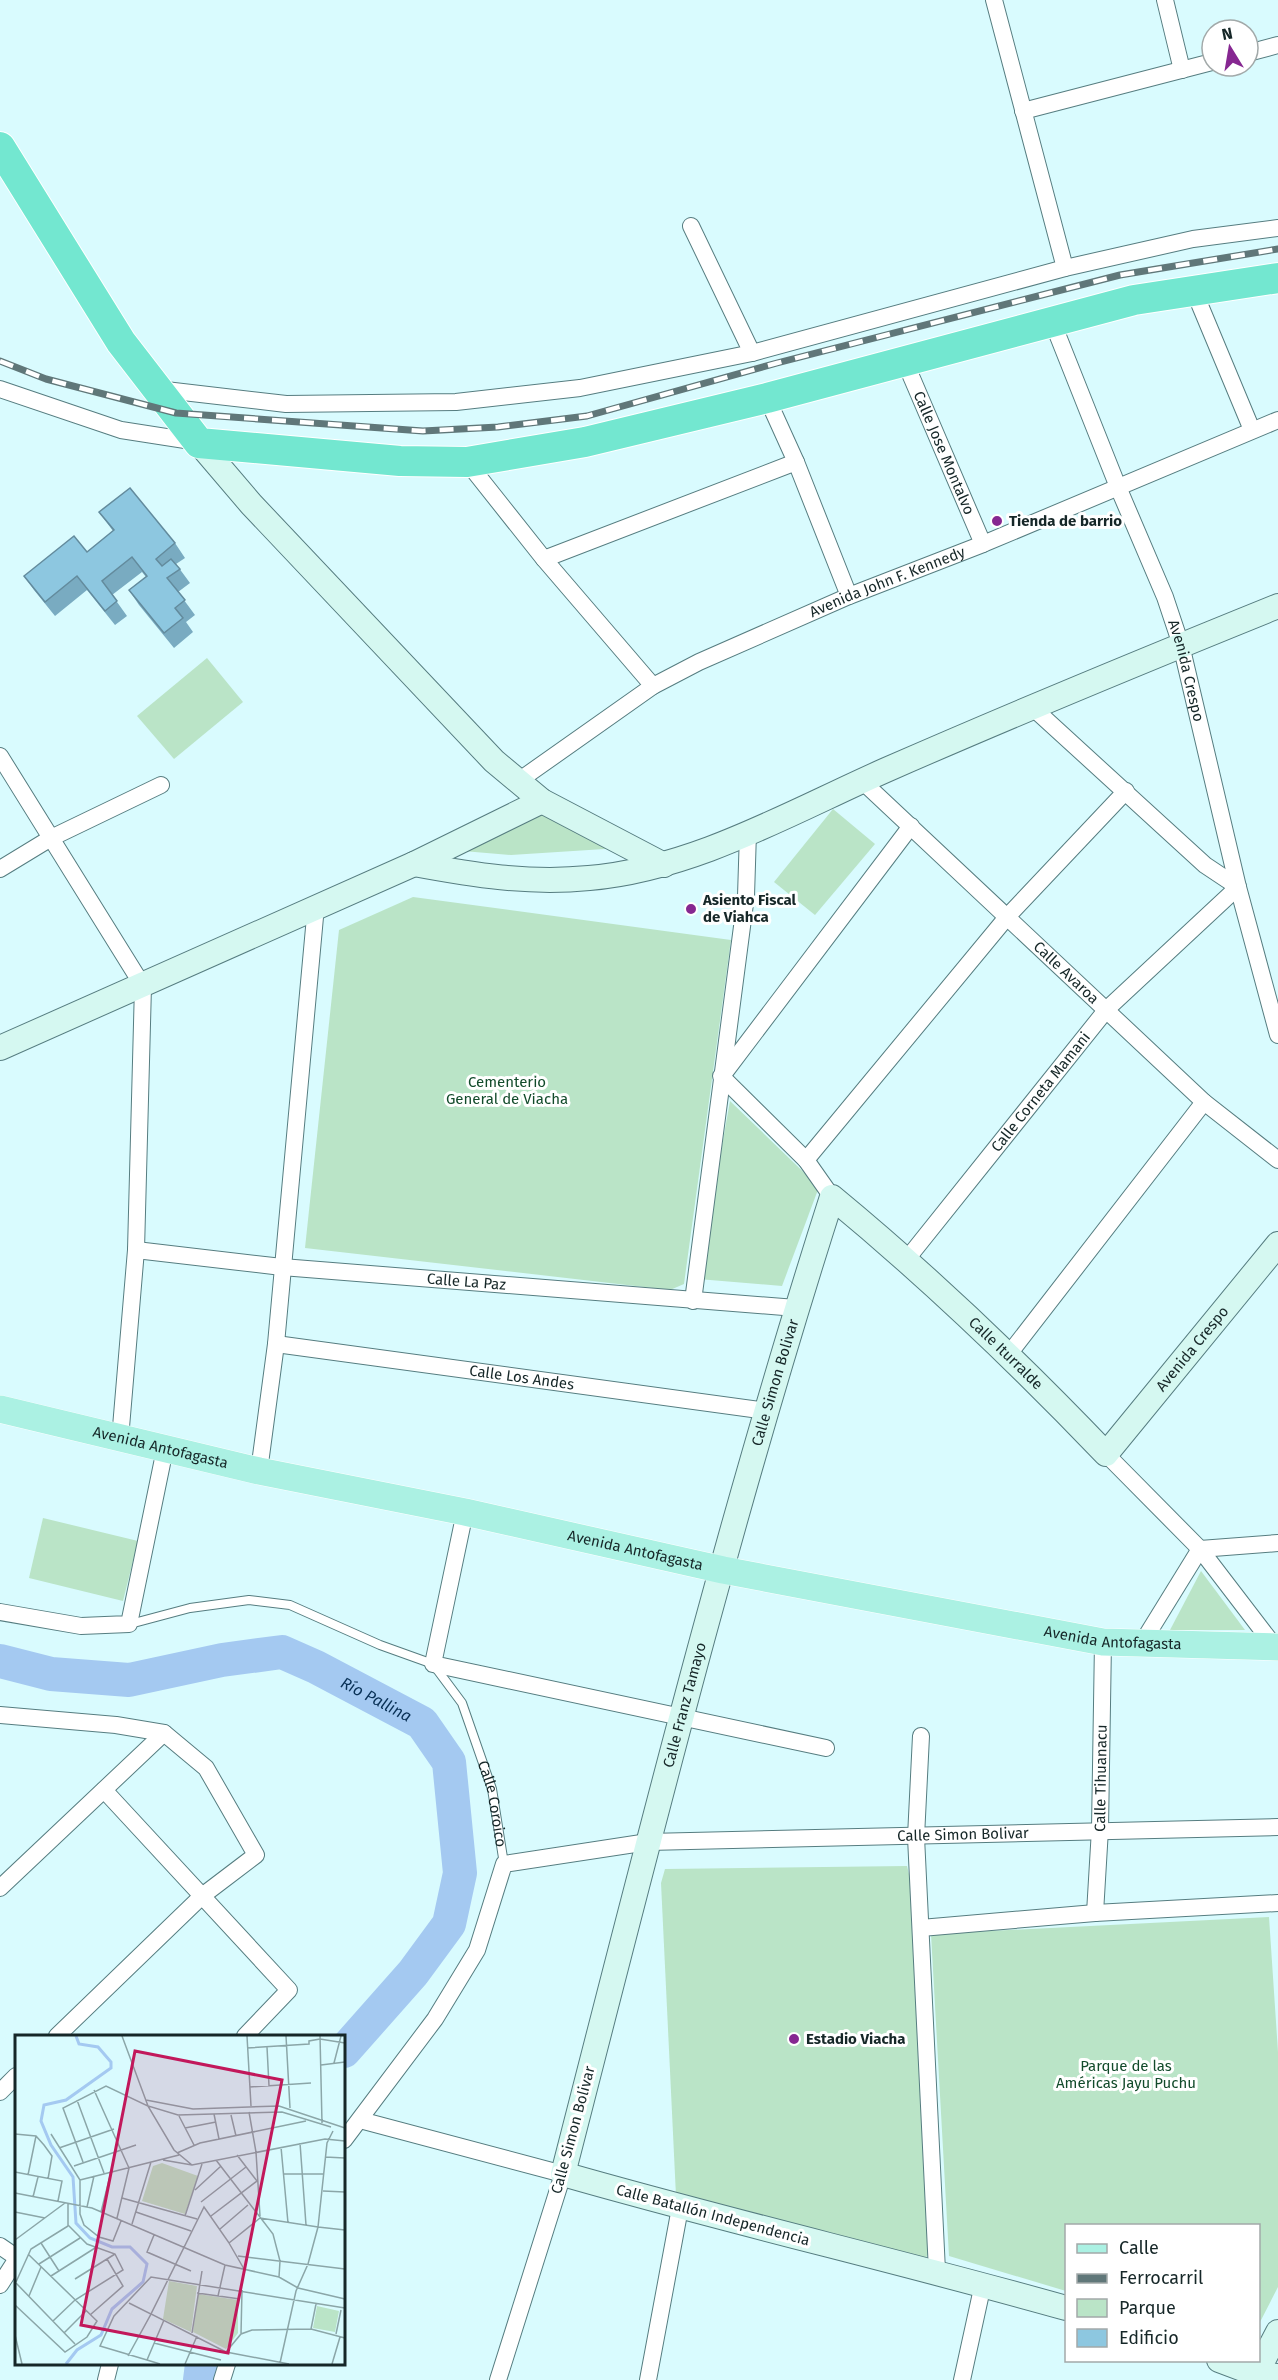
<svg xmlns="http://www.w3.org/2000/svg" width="1278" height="2380" font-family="'Fira Sans',sans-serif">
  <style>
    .green { fill: #bae4c7 }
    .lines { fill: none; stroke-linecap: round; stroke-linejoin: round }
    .river { stroke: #a4c9f1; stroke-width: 34 }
    .lane-casing { stroke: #567d80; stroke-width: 10 }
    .street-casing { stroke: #567d80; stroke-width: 18 }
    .secondary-casing { stroke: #567d80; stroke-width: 26 }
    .primary-casing { stroke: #fff; stroke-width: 28 }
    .highway-casing { stroke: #fff; stroke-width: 32 }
    .lane { stroke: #fff; stroke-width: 8 }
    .street { stroke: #fff; stroke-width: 16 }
    .secondary { stroke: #d5f8f1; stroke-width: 24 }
    .primary { stroke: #abf1e3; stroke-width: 27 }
    .highway { stroke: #73e7d0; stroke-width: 30 }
    .rail-casing { stroke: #607779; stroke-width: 7 }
    .rail { stroke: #fff; stroke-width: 4.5; stroke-dasharray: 14; stroke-linecap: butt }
    .wall { fill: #79abc1 }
    .building { fill: #8dc7e0; stroke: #638b9d; stroke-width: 1.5 }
    .poi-dot { fill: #862791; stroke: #fff; stroke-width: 2 }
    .labels { text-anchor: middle; stroke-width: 6; stroke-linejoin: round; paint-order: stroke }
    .street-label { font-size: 15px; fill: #162728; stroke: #fff }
    .poi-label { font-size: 15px; font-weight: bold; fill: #162728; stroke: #fff; text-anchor: start }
    .park-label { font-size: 15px; fill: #124b2b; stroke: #fff }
    .water-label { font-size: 16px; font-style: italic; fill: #083055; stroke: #fff }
    .inset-river { fill: none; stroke: #a4c9f1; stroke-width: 3 }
    .inset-road { fill: none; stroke: #8ba6a8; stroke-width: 1.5 }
    .view { fill: #c2185b; fill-opacity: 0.15; stroke: #c2185b; stroke-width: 3 }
    .inset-edge { fill: none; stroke: #162728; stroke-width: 3 }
  </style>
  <rect width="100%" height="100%" fill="#d9fbfe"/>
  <g class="green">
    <polygon points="207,658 243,702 174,759 137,716"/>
    <polygon points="833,809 875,844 815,915 774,882"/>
    <polygon points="551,810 620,848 511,855 463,851"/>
    <polygon points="413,897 731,940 684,1284 670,1290 305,1248 339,930"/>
    <polygon points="730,1101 819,1187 782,1286 698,1279"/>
    <polygon points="43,1518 138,1541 123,1601 29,1578"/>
    <polygon points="1201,1571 1245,1630 1170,1630"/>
    <polygon points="907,1866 911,1882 930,2250 925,2260 676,2196 661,1883 665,1869"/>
    <polygon points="1269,1917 1278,2052 1278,2287 1259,2324 1258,2226 1066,2226 1066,2291 949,2256 931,1934"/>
  </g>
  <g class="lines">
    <g class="river">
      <path id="s1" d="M0 1661 51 1674 129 1680 222 1660 282 1652 316 1667 422 1723 449 1762 460 1873 449 1924 413 1973 344 2051"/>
      <polyline points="200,2380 202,2364"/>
    </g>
    <g class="lane-casing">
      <g id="lane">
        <path id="s2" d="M130 1624 190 1608 249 1600 290 1605 380 1645 433 1664 462 1703 492 1789 504 1864"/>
      </g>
    </g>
    <g class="street-casing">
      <g id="street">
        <polyline points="994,0 1065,268"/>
        <polyline points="1165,0 1182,70"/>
        <polyline points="1248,53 1278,45"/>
        <polyline points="1023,111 1212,62"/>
        <polyline points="691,226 752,353"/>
        <polyline points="1194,291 1252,430"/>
        <path id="s3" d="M1052 321 1118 487 1165 597 1181 645 1238 887 1278 1035"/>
        <path id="s4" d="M905 362 983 544"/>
        <polyline points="0,389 121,430 198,442"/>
        <polyline points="157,389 286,404 456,402 580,388 752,353 1065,268 1193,239 1278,228"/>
        <polyline points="767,398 796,462 849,596"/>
        <polyline points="467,462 544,559 653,686"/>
        <polyline points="544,559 796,462"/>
        <polyline points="0,756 143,986 136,1250 120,1439"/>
        <path id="s5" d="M862 781 1204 1102 1278 1160"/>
        <path id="s6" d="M517 782 653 686 699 662 849 596 983 544 1278 420"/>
        <polyline points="0,869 51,838 161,785"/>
        <polyline points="721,1076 806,1160 832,1197"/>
        <polyline points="722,1076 911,826"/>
        <polyline points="806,1160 1007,917 1126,791"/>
        <path id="s7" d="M136 1250 282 1267 796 1308"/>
        <path id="s8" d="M907 1259 1107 1009 1238 887 1205 865 1031 706"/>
        <polyline points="693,1301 746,896 748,832"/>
        <path id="s9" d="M276 1344 767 1411"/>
        <polyline points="1009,1354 1204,1102"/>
        <polyline points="1106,1454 1200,1549 1275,1647"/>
        <polyline points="259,1471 276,1344 316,906"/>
        <polyline points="465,1512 433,1664 826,1748"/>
        <polyline points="1200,1549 1278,1543"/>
        <polyline points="0,1612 81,1626 129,1624 165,1449"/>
        <polyline points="1142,1643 1200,1549"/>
        <polyline points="0,1715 116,1725 164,1733 206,1768 256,1855 202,1896 57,2036"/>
        <polyline points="921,1736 916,1837 937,2271"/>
        <polyline points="104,1790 289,1990 245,2036"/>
        <polyline points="0,1888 164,1733"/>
        <path id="s10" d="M1095 1913 1100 1829 1103 1642"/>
        <polyline points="921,1928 1095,1913 1278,1903"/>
        <polyline points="0,2092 16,2076"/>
        <polyline points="360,2120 563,2174 498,2380"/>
        <path id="s11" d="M344 2140 435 2019 477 1950 504 1864 648 1842 1278 1827"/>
        <polyline points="0,2246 16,2257"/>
        <polyline points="0,2285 16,2260"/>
        <polyline points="106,2380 110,2364"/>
        <polyline points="222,2380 227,2364"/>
        <polyline points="648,2380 680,2208"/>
        <polyline points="962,2380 983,2284"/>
      </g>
    </g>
    <g class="secondary-casing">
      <g id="secondary">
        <polyline points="199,443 251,504 494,761 542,801 664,865"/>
        <path d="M414 864C473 875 529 884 589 878 694 869 791 812 886 770 1016 713 1147 659 1278 606"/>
        <polyline points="0,1048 414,864 542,801"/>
        <path id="s12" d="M1066 2308C899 2261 730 2222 563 2174 647 1847 729 1518 832 1197 929 1277 1019 1363 1106 1454L1278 1244"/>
        <polyline points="1219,2360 1256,2374 1278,2376"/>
        <polyline points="1256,2374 1278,2332"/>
      </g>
    </g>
    <g class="primary-casing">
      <g id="primary">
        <path id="s13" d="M0 1409 259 1471 465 1512 723 1570 1103 1642 1278 1647"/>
      </g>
    </g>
    <g class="highway-casing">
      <polyline id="highway" points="0,147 121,342 199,443 400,461 467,462 585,442 767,398 1134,300 1278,278"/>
    </g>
    <use href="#lane" class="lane"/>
    <use href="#street" class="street"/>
    <use href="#secondary" class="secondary"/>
    <use href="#primary" class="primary"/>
    <use href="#highway" class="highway"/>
    <g class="rail-casing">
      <polyline id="rail" points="0,361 46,379 176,413 423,431 498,427 587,416 777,363 1120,275 1278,249"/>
    </g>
    <use href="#rail" class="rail"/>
  </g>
  <polygon class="wall" points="99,512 175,543 185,558 176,564 190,583 178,592 195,615 186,622 193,632 174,648 139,605 129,590 146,577 142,572 112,595 127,616 115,625 87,590 55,616 34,590 24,576 87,552 113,531"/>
  <polygon class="building" points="130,488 175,543 156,559 162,566 171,559 180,569 167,578 185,600 175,608 183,618 164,633 129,590 147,576 132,557 102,581 117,601 105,611 77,576 45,602 24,576 74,536 87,552 114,530 99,512"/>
  <g class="poi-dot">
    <circle cx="997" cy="521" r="6"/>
    <circle cx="691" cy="909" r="6"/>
    <circle cx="794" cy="2039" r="6"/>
  </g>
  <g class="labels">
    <g class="street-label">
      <text dy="5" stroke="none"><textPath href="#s4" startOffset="99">Calle Jose Montalvo</textPath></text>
      <text dy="5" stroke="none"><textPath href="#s6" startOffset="423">Avenida John F. Kennedy</textPath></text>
      <text dy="5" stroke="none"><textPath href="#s3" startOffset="375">Avenida Crespo</textPath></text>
      <text dy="5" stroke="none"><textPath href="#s5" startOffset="280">Calle Avaroa</textPath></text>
      <text dy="5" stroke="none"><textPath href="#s8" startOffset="214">Calle Corneta Mamani</textPath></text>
      <text dy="5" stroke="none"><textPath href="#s7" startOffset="332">Calle La Paz</textPath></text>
      <text dy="5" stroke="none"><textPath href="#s12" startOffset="2046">Avenida Crespo</textPath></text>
      <text dy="5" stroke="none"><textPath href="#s12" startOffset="1768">Calle Iturralde</textPath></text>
      <text dy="5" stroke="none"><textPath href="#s9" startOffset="248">Calle Los Andes</textPath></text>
      <text dy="5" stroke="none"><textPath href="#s12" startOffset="1340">Calle Simon Bolivar</textPath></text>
      <text dy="5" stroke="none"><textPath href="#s13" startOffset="165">Avenida Antofagasta</textPath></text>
      <text dy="5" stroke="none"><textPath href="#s13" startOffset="651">Avenida Antofagasta</textPath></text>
      <text dy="5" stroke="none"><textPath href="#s13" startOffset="1137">Avenida Antofagasta</textPath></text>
      <text dy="5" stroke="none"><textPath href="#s12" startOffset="1005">Calle Franz Tamayo</textPath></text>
      <text dy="5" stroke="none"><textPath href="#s10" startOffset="135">Calle Tihuanacu</textPath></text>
      <text dy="5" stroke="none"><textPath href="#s2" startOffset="472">Calle Coroico</textPath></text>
      <text dy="5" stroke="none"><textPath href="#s11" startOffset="783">Calle Simon Bolivar</textPath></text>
      <text transform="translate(573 2130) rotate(-75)" y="5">Calle Simon Bolivar</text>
      <text transform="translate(713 2215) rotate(15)" y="5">Calle Batallón Independencia</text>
    </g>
    <g class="poi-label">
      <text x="1009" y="526">Tienda de barrio</text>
      <text x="703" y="905">Asiento Fiscal<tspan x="703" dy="17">de Viahca</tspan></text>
      <text x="806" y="2044">Estadio Viacha</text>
    </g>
    <g class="park-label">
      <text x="507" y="1087">Cementerio<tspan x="507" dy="17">General de Viacha</tspan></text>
      <text x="1126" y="2071">Parque de las<tspan x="1126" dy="17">Américas Jayu Puchu</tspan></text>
    </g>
    <g class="water-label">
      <text dy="6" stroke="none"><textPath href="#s1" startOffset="392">Río Pallina</textPath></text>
    </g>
  </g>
  <g transform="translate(15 2035)">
    <rect width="330" height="330" fill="#d9fbfe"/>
    <path d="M147 128 183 141 170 179 127 166 138 131ZM154 246 182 251 176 297 148 284ZM183 259 223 265V298L211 314 178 297ZM302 271 324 276 320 297 298 293Z" fill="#bae4c7"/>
    <path class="inset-river" d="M51 329 62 315 86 300 97 274 128 247 132 229 115 212H97L75 203 61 188 58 142 36 110 26 86 29 70 51 65 96 33V27L83 12 64 9 61 1"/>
    <path class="inset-road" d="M107 1 133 71 163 80 267 77 316 92M232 1 236 71M271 1 275 73M305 1 307 88M252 12 254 51M232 13 294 9V6L305 4 330 8M319 28 326 1M306 30 330 27M235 52 296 48M79 55 114 133 102 183M62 65 89 138M131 65 178 74 264 71 330 93M234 77 241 117 245 181M199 79 204 104M216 80 221 101M164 81 179 110M170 93 201 87M0 99 21 101 29 110 37 121 33 144M36 99 65 145V179L69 190 84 202 98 206 106 186M285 108 291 190M266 112 273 188M44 113 99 94M162 118 185 108 291 86M310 122 330 123M148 125 177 130 310 104 330 106M201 125 258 199 265 226 264 242M68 127 48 73 91 51 133 71 159 115 177 130M59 131 121 110M0 137 47 146 43 166M268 139H308M13 140 21 101M65 145 164 120M180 155 206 131M308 156 330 157M0 158 77 173 210 230 264 242 283 253M18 162 23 142M107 163 182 184M186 167 231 132M72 172 79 141M0 177 30 183M86 177 96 137M121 177 176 196M170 181 187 129M196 181 242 146 222 120M117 189 136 127M303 192 330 195M205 194 233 170M139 200 132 217 176 236M0 205 50 168M26 208 44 236M214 208 229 234M223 221 330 234M24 229 65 203M36 241 80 213M60 244 100 219M1 247 16 214 53 191M1 248 60 309M283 253 330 264M182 258 225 264M14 261 26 232M203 261 210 230M0 270 50 317 72 302 82 286 13 219M75 280 108 251 92 224M38 286 60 265 108 235 100 219 72 209 53 190V168M296 294 301 269M49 298 71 276M177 298 187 236M226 299 227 255M321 299 326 275M0 300 7 329M139 308 206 325M211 317 226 299 237 295 296 294 330 303M113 321 136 279 114 268M132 325 85 311 99 281 136 242 330 273M265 328 281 256 293 229 303 192 312 108 318 96M145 329 132 325 149 285M170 329 182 301M274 329 211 317 136 279 189 172 214 208 245 183 303 192M317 329 325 302"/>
    <path class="view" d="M120 16 267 45 213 318 66 290Z"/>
    <rect width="330" height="330" class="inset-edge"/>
  </g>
  <rect x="1065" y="2224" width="195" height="138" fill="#ffffff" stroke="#a2a9a9" stroke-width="1.5"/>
  <rect x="1077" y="2244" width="30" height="9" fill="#abf1e3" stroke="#a2a9a9" stroke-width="1.5"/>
  <text x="1119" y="2254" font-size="18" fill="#162728">Calle</text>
  <rect x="1077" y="2274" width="30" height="9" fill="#607779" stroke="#a2a9a9" stroke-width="1.5"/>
  <text x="1119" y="2284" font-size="18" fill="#162728">Ferrocarril</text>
  <rect x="1077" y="2299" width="30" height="18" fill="#bae4c7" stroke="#a2a9a9" stroke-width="1.5"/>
  <text x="1119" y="2314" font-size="18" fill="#162728">Parque</text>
  <rect x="1077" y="2329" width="30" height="18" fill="#8dc7e0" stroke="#a2a9a9" stroke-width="1.5"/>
  <text x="1119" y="2344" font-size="18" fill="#162728">Edificio</text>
  <g transform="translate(1230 48) rotate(349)"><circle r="28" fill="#ffffff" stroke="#a2a9a9" stroke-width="1.5"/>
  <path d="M0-4.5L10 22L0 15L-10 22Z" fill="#862791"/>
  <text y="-9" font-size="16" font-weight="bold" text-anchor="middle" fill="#162728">N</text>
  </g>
</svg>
